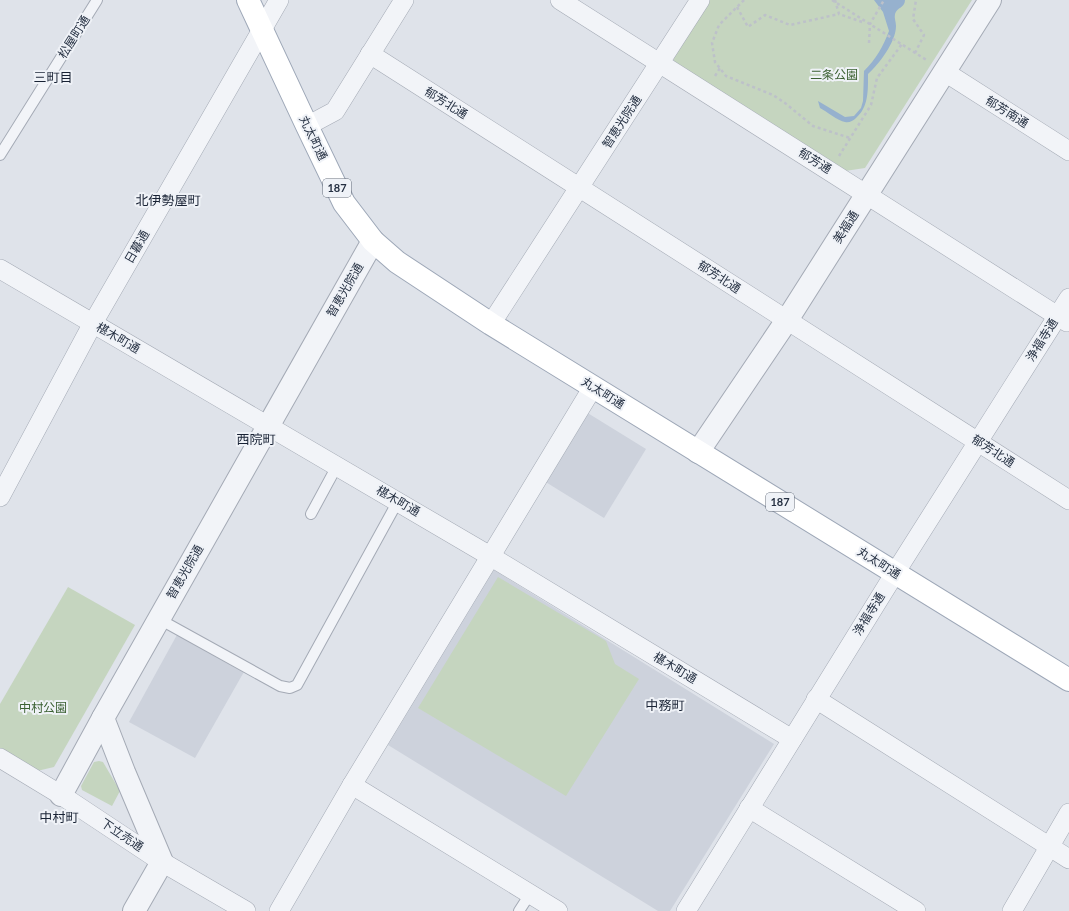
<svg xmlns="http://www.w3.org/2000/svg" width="1069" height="911" font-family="Lato,'Noto Sans JP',sans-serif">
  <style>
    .built { fill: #cdd2dc }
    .green { fill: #c5d5bf }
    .water { fill: #96b1ce }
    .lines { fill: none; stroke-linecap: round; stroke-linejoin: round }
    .service-casing { stroke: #a4aab5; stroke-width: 12 }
    .minor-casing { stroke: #a4aab5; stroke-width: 20 }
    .tertiary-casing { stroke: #a4aab5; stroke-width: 24 }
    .primary-casing { stroke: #9da7b7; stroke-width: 24 }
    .path { stroke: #bdc1c9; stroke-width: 2.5; stroke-dasharray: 3 3; stroke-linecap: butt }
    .service { stroke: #f2f4f8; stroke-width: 10 }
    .minor { stroke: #f2f4f8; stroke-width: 19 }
    .tertiary { stroke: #f2f4f8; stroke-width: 22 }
    .primary { stroke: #fff; stroke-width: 22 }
    .labels { text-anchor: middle; stroke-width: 4; stroke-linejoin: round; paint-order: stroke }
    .shield { fill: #eff2f7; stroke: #626b79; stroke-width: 1 }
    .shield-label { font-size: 11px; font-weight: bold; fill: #263143 }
    .street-label { font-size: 12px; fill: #263143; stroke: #eff2f7 }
    .park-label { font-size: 12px; fill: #3b6032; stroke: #eff2f7 }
    .neighbourhood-label { font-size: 13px; fill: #182234; stroke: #eff2f7 }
  </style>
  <rect width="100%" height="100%" fill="#dfe3ea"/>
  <g class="built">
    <polygon points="586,412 646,449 604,518 544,481"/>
    <polygon points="494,570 774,744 670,911 658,911 388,745"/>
    <polygon points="178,633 245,670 195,758 129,722"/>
  </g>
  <g class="green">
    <polygon points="707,0 972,0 865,168 845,171 674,63 673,53"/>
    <polygon points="498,577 606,641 615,664 639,679 566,796 418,708"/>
    <polygon points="68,587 135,625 54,767 37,771 0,750 0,704"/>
    <polygon points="99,761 103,762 120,791 112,806 82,790 81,786 94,762"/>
  </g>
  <path class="water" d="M874 0H905C905 8 897 7 895 14 894 18 896 22 896 26 896 42 879 64 868 74 868 89 869 107 856 118 853 121 849 123 845 122 838 121 826 111 820 108L818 101 845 117 854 116 861 108 863 101 864 71C876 59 883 47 889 31L883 12Z"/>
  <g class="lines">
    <g class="service-casing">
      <g id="service">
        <polyline points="0,155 97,0"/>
        <polyline points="311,514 337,466"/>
        <polyline points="159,619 280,686 290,688 297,685 398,501"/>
        <polyline points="519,911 530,894"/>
      </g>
    </g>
    <g class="minor-casing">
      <g id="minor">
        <polyline points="560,0 1067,322"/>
        <polyline points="370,54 1069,500"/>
        <polyline points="945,72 1069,151"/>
        <polyline points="307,126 335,111 404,0"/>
        <polyline points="0,269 490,556 792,739"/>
        <polyline points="491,324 700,0"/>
        <polyline points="0,497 93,323 279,0"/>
        <polyline points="816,699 1069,859"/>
        <polyline points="0,758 61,795 162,862 246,911"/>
        <polyline points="352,785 558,911"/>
        <polyline points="749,808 916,911"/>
        <polyline points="279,911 352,785 593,387"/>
        <polyline points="686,911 895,573 1069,298"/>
        <polyline points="1012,911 1069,813"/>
      </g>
    </g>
    <g class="tertiary-casing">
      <g id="tertiary">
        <polyline points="698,452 787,320 990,0"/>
        <polyline points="61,795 103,718"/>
        <polyline points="134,911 162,862 124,772 103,718 373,241"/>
      </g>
    </g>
    <g class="primary-casing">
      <polyline id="primary" points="248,0 307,126 344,203 373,241 397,262 491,324 1069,680"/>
    </g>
    <g class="path">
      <polyline points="744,0 719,25 712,43 715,62 726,76 773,95 785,103 813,126 850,138"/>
      <polyline points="832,0 928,61"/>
      <polyline points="835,0 839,14 865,23"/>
      <polyline points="737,7 748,27 765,15 790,25 839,14"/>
      <polyline points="869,43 870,24 884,0"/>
      <polyline points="915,53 924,35 913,19 916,0"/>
      <polyline points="715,76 720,68"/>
      <polyline points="839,156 871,105 877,78 902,44"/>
    </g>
    <use href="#service" class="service"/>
    <use href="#minor" class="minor"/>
    <use href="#tertiary" class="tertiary"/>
    <use href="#primary" class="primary"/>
  </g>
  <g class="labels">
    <g class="shield">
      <rect x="323" y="179" width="28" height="18" rx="3"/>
      <rect x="766" y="493" width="28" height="18" rx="3"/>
    </g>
    <g class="shield-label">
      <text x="337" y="192">187</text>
      <text x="780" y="506">187</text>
    </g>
    <g class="street-label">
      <text transform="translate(74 37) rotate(-58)" y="4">松屋町通</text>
      <text transform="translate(446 103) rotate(32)" y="4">郁芳北通</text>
      <text transform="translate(1007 112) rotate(32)" y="4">郁芳南通</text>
      <text transform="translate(622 122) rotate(-57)" y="4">智恵光院通</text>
      <text transform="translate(313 138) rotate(64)" y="4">丸太町通</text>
      <text transform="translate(815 161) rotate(32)" y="4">郁芳通</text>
      <text transform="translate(846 227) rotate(-57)" y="4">美福通</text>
      <text transform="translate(137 247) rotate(-60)" y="4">日暮通</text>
      <text transform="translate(719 277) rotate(33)" y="4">郁芳北通</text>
      <text transform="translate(345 290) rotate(-60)" y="4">智恵光院通</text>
      <text transform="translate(118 338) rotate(30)" y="4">椹木町通</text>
      <text transform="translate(1042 340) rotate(-58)" y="4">浄福寺通</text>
      <text transform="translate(603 393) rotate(32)" y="4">丸太町通</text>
      <text transform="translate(993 451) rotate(33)" y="4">郁芳北通</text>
      <text transform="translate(398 501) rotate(30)" y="4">椹木町通</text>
      <text transform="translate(879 563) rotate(32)" y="4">丸太町通</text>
      <text transform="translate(185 572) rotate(-60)" y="4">智恵光院通</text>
      <text transform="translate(869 614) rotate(-58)" y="4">浄福寺通</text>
      <text transform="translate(675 668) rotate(31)" y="4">椹木町通</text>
      <text transform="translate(122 835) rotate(34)" y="4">下立売通</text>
    </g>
    <g class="park-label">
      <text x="834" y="79">二条公園</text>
      <text x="43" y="712">中村公園</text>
    </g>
    <g class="neighbourhood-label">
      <text x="53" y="82">三町目</text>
      <text x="168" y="205">北伊勢屋町</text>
      <text x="256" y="444">西院町</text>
      <text x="665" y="710">中務町</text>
      <text x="59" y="822">中村町</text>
    </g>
  </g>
</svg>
